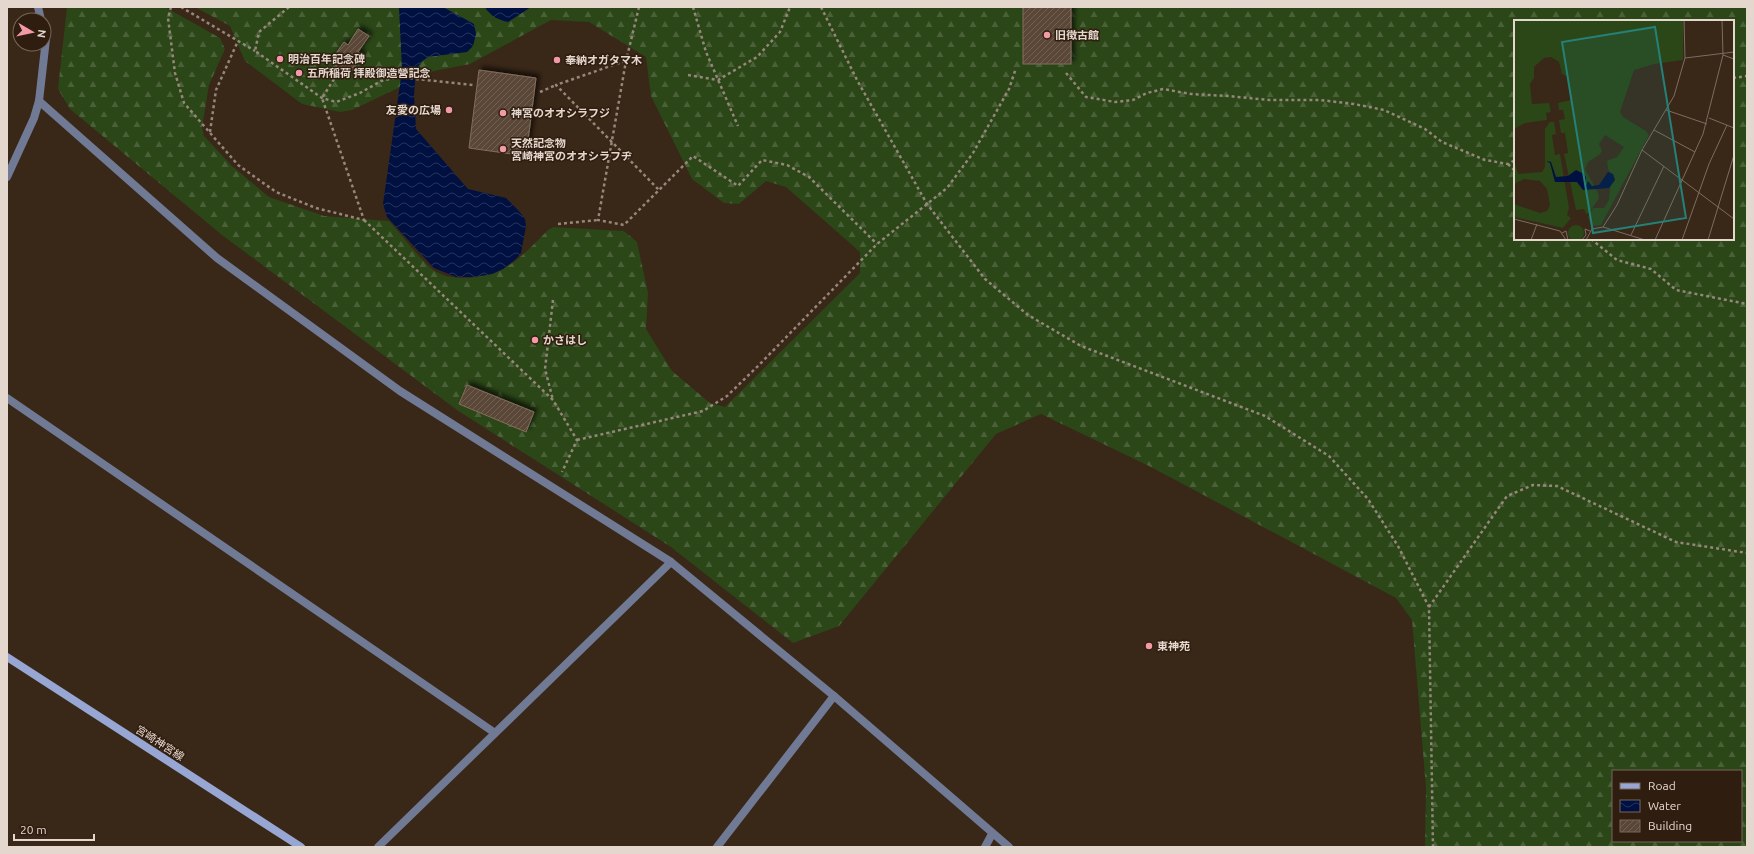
<svg xmlns="http://www.w3.org/2000/svg" width="1754" height="854" font-family="Ubuntu,'Noto Sans JP',sans-serif">
  <style>
    .forest { fill: url(#forest-firs); fill-rule: evenodd }
    .water { fill: url(#water-waves) }
    .building { fill: url(#building-hatch); stroke: #846e5d; filter: url(#shadow) }
    .lines { fill: none; stroke-linecap: round; stroke-linejoin: round }
    .path { stroke: #96877b; stroke-width: 2.5; stroke-dasharray: 3 3; stroke-linecap: butt }
    .minor { stroke: #707a95; stroke-width: 8 }
    .secondary { stroke: #97a6d2; stroke-width: 8 }
    .poi-dot { fill: #f39aa9; stroke: #2f1d0f; stroke-width: 1.5 }
    .labels { text-anchor: middle; stroke-width: 3; stroke-linejoin: round; paint-order: stroke }
    .poi-label { font-size: 11px; font-weight: bold; fill: #e4d7ce; stroke: #2f1d0f; text-anchor: start }
    .street-label { font-size: 11px; fill: #e4d7ce; stroke: #2f1d0f }
    .inset-road { fill: none; stroke: #7d6d61; stroke-width: 1 }
    .view { fill: #248078; fill-opacity: 0.15; stroke: #248078; stroke-width: 2 }
    .inset-edge { fill: none; stroke: #e4d7ce; stroke-width: 2 }
  </style>
  <defs>
    <pattern id="forest-firs" width="22" height="20" patternUnits="userSpaceOnUse"><rect width="22" height="20" fill="#2b4617"/><path d="M5 1l3.5 6h-7zM16 11l3.5 6h-7z" fill="#4a6038"/></pattern>
    <pattern id="water-waves" width="16" height="10" patternUnits="userSpaceOnUse"><rect width="16" height="10" fill="#001041"/><path d="M0 5q4-4 8 0t8 0" fill="none" stroke="#25325b"/></pattern>
    <pattern id="building-hatch" width="6" height="6" patternUnits="userSpaceOnUse"><rect width="6" height="6" fill="#5a4637"/><path d="M-1 1l2-2M0 6l6-6M5 7l2-2" fill="none" stroke="#726053"/></pattern>
    <filter id="shadow"><feDropShadow dx="3.5" dy="-3.5" stdDeviation="2" flood-color="#0009"/></filter>
  </defs>
  <rect width="100%" height="100%" fill="#392718"/>
  <path class="forest" d="M67 7H165L220 38 225 49 209 85 202 127 204 136 232 166 269 197 324 216 389 221C402 235 418 257 432 269 441 276 453 278 464 278 505 277 520 258 548 230L553 227 624 231 637 242 648 293 646 329 672 371 710 403 725 407 860 273V252L786 187 766 181 739 204 724 203 692 179 651 96 646 57 589 22 551 20 470 64 434 71 352 110 340 112 302 104 245 61 230 26 195 7H1747V847H1425L1426 788 1412 620 1396 598 1153 468 1041 414 996 434 839 626 793 643 671 547 457 410 222 235 70 109 58 89ZM1515 21H1733V239H1515ZM1613 771H1741V841H1613Z"/>
  <g class="water">
    <polygon points="399,7 443,7 474,24 476,34 473,46 467,52 428,57 421,62 416,70 414,95 416,129 468,189 506,198 518,210 525,219 526,226 521,253 516,259 503,269 492,274 474,277 456,277 434,268 387,217 383,204 402,70"/>
    <path d="M485 7H531L508 22C499 20 490 16 485 7Z"/>
  </g>
  <g class="building">
    <rect x="1023" y="7" width="48" height="57"/>
    <polygon points="358,29 369,36 358,52 363,55 349,75 330,62 344,42 348,45"/>
    <polygon points="479,70 536,78 526,156 469,148"/>
    <polygon points="467,385 534,412 526,432 459,404"/>
  </g>
  <g class="lines">
    <g class="path">
      <polyline points="171,7 168,18 175,73 184,103 238,165 276,192 316,208 364,220 322,98 336,76"/>
      <polyline points="181,7 255,51"/>
      <polyline points="289,7 259,32 255,51 322,98 336,102 360,93 381,81 398,77 473,85"/>
      <polyline points="639,7 626,61 598,220 624,225 693,156 738,186 762,160 787,165 809,177 877,244"/>
      <polyline points="693,7 706,52 738,126"/>
      <polyline points="821,7 857,80 927,204 985,279 1028,315 1081,346 1265,416 1329,456 1368,499 1398,546 1429,607 1433,847"/>
      <polyline points="625,61 556,85 659,190"/>
      <polyline points="1066,73 1086,97 1115,102 1133,100 1147,93 1163,89 1191,94 1228,96 1269,100 1320,100 1354,104 1384,110 1425,129 1442,142 1485,160 1508,164 1515,160"/>
      <polyline points="688,75 718,80 757,57 780,32 790,7"/>
      <polyline points="1733,78 1747,76"/>
      <polyline points="540,92 556,85"/>
      <polyline points="210,132 216,90 238,41"/>
      <polyline points="1508,164 1515,171"/>
      <polyline points="364,220 553,400 577,440 562,472"/>
      <polyline points="558,224 598,220"/>
      <polyline points="1591,239 1617,260 1651,269 1676,290 1747,304"/>
      <polyline points="553,300 545,369 553,400"/>
      <polyline points="577,440 703,411 727,396 759,365 877,244 947,188 973,153 1009,89 1016,68"/>
      <polyline points="1429,607 1507,496 1533,485 1557,486 1676,542 1747,553"/>
    </g>
    <g class="minor">
      <polyline points="38,7 41,20"/>
      <polyline points="39,101 217,258 400,391 671,562 834,696 1009,847"/>
      <polyline points="7,177 34,118 39,101 46,39 44,30"/>
      <polyline points="7,398 495,733"/>
      <polyline points="378,847 671,562"/>
      <polyline points="717,847 834,696"/>
      <polyline points="985,847 992,834"/>
    </g>
    <polyline class="secondary" points="7,657 301,847"/>
  </g>
  <g class="poi-dot">
    <circle cx="1047" cy="35" r="4"/>
    <circle cx="280" cy="59" r="4"/>
    <circle cx="557" cy="60" r="4"/>
    <circle cx="299" cy="73" r="4"/>
    <circle cx="449" cy="110" r="4"/>
    <circle cx="503" cy="113" r="4"/>
    <circle cx="503" cy="149" r="4"/>
    <circle cx="535" cy="340" r="4"/>
    <circle cx="1149" cy="646" r="4"/>
  </g>
  <g class="labels">
    <g class="poi-label">
      <text x="1055" y="39">旧徴古館</text>
      <text x="288" y="63">明治百年記念碑</text>
      <text x="565" y="64">奉納オガタマ木</text>
      <text x="307" y="77">五所稲荷 拝殿御造營記念</text>
      <text x="441" y="114" text-anchor="end">友愛の広場</text>
      <text x="511" y="117">神宮のオオシラフジ</text>
      <text x="511" y="147">天然記念物<tspan x="511" dy="13">宮崎神宮のオオシラフヂ</tspan></text>
      <text x="543" y="344">かさはし</text>
      <text x="1157" y="650">東神苑</text>
    </g>
    <g class="street-label">
      <text transform="translate(160 743) rotate(33)" y="4">宮崎神宮線</text>
    </g>
  </g>
  <g transform="translate(1514 20)">
    <rect width="220" height="220" fill="#392718"/>
    <path d="M0 0H169V40L140 44 120 50 106 92 109 97 132 111 135 115 87 205 78 206 74 197 79 188H90L95 180 96 167 101 159 94 149 93 141 103 137 110 127 91 115 85 124 88 131 86 134 74 142 71 149 84 173 85 178 75 193 72 194 70 189 62 190 50 134 54 133 51 113H47L45 100 51 99 49 90H45L44 83 57 80 54 57 48 54 45 42 37 37 30 38 20 47V58L16 64 18 84 35 83 37 92 32 93 33 100 11 103 0 109ZM36 102H40L42 114 38 115 41 135 46 134 55 188 53 195 57 198 49 208 0 197V184L26 193 33 191 36 185 33 169 26 161 10 159 0 164V140L4 154 28 152 31 147V109ZM54 213a8 8 0 1 1 16 0a8 8 0 1 1-16 0Z" fill="#2b4617"/>
    <path d="M32 141 37 142 42 157 54 156 62 150 68 153 72 157 71 168 74 161 78 166 85 165 94 152 99 154 101 160 95 168 69 170 63 162H41L36 143Z" fill="#001041"/>
    <path class="inset-road" d="M208 0 209 35M171 38 220 32M152 90 193 104M195 98 220 108M140 110 181 132M128 130 220 199M0 199 46 211 52 220M89 207 103 185 128 130 160 76 171 38 170 0M48 213 52 211 54 220M117 215 150 146M17 220 23 204M68 220 72 215 71 209 76 211M72 220 78 209 89 207 131 220M141 220 189 114 209 35 220 39M168 220 195 144 213 105M194 220 220 135"/>
    <path class="view" d="M141 7 172 198 79 213 48 22Z"/>
    <rect width="220" height="220" class="inset-edge"/>
  </g>
  <rect width="1754" height="854" fill="none" stroke="#e4d7ce" stroke-width="16"/>
  <rect x="1612" y="770" width="130" height="72" fill="#2f1d0f" stroke="#77675b"/>
  <rect x="1620" y="783" width="20" height="6" fill="#97a6d2" stroke="#77675b"/>
  <text x="1648" y="790" font-size="12" fill="#e4d7ce">Road</text>
  <rect x="1620" y="800" width="20" height="12" fill="url(#water-waves)" stroke="#77675b"/>
  <text x="1648" y="810" font-size="12" fill="#e4d7ce">Water</text>
  <rect x="1620" y="820" width="20" height="12" fill="url(#building-hatch)" stroke="#77675b"/>
  <text x="1648" y="830" font-size="12" fill="#e4d7ce">Building</text>
  <g transform="translate(32 32) rotate(99)"><circle r="19" fill="#2f1d0f" stroke="#77675b"/>
  <path d="M0-3L7 15L0 10L-7 15Z" fill="#f39aa9"/>
  <text y="-6" font-size="11" font-weight="bold" text-anchor="middle" fill="#e4d7ce">N</text>
  </g>
  <path d="M14 834v6h80v-6" fill="none" stroke="#e4d7ce" stroke-width="2"/>
  <text x="20" y="834" font-size="12" fill="#e4d7ce" stroke="#2f1d0f" stroke-width="3" paint-order="stroke">20 m</text>
</svg>
